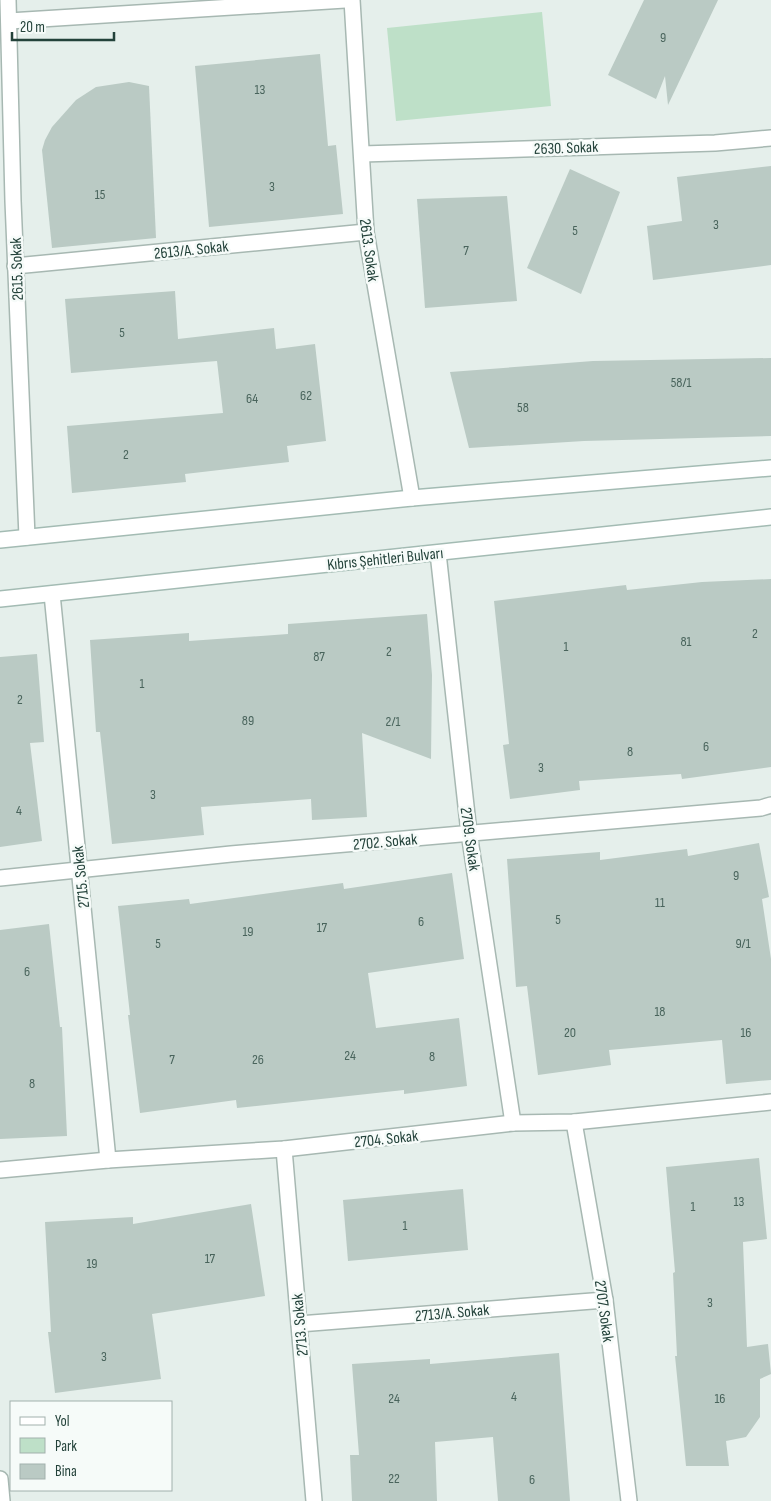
<svg xmlns="http://www.w3.org/2000/svg" width="771" height="1501" font-family="'Sofia Sans Condensed',sans-serif">
  <style>
    .green { fill: #bee0c8 }
    .building { fill: #bacac4 }
    .lines { fill: none; stroke-linecap: round; stroke-linejoin: round }
    .minor-casing { stroke: #a7b8b2; stroke-width: 18 }
    .secondary-casing { stroke: #a3bbb3; stroke-width: 18 }
    .minor { stroke: #fff; stroke-width: 15 }
    .secondary { stroke: #fff; stroke-width: 15 }
    .labels { text-anchor: middle; stroke-width: 5; stroke-linejoin: round; paint-order: stroke }
    .number-label { font-size: 14px; fill: #49645c }
    .street-label { font-size: 16px; fill: #23423a; stroke: #f6fbf9 }
  </style>
  <rect width="100%" height="100%" fill="#e5efeb"/>
  <polygon class="green" points="542,12 551,106 396,121 387,28"/>
  <g class="building">
    <polygon points="644,0 718,0 668,105 665,76 656,99 608,75"/>
    <polygon points="320,54 328,146 336,145 343,214 209,227 195,66"/>
    <polygon points="129,82 149,86 156,238 52,248 42,150 45,140 52,127 76,100 96,87"/>
    <polygon points="771,166 771,265 653,280 647,226 682,221 677,177"/>
    <polygon points="570,169 620,192 581,294 527,268"/>
    <polygon points="507,196 517,301 425,308 417,199"/>
    <polygon points="175,291 178,339 274,328 276,349 315,344 326,441 287,446 289,462 185,474 186,482 72,493 67,426 223,413 217,361 71,373 65,299"/>
    <polygon points="771,358 771,436 584,441 469,448 450,372 593,361"/>
    <polygon points="771,579 771,767 682,779 681,774 579,781 580,790 510,799 503,745 509,744 494,601 626,585 627,590 702,582"/>
    <polygon points="427,614 432,675 431,759 362,733 367,817 312,820 311,799 201,807 204,835 112,844 100,732 96,732 90,640 189,633 189,641 288,634 288,624"/>
    <polygon points="37,654 44,742 30,743 42,841 0,847 0,657"/>
    <polygon points="759,843 769,897 762,899 771,959 771,1080 726,1084 722,1040 609,1050 611,1065 538,1075 527,986 516,987 507,859 600,852 600,860 687,849 688,856"/>
    <polygon points="452,873 464,959 368,973 376,1028 459,1018 467,1086 404,1094 404,1090 237,1108 236,1100 140,1113 128,1015 130,1015 118,906 189,899 190,904 343,883 344,889"/>
    <polygon points="49,924 60,1027 62,1027 67,1136 0,1139 0,930"/>
    <polygon points="759,1158 767,1239 743,1242 747,1347 768,1344 771,1374 760,1379 760,1417 746,1437 726,1441 729,1466 686,1466 675,1356 677,1356 673,1273 675,1272 666,1167"/>
    <polygon points="463,1189 468,1250 348,1261 343,1200"/>
    <polygon points="251,1204 265,1296 152,1314 161,1379 55,1393 48,1332 51,1332 45,1222 133,1217 133,1224"/>
    <polygon points="559,1353 570,1501 498,1501 493,1437 435,1442 437,1501 352,1501 350,1455 359,1455 352,1364 430,1359 430,1364"/>
  </g>
  <g class="lines">
    <g class="minor-casing">
      <g id="minor">
        <polyline points="8,0 13,201 27,537"/>
        <polyline points="352,0 366,232 412,498"/>
        <polyline points="9,21 345,0"/>
        <polyline points="362,154 715,143 771,138"/>
        <polyline points="15,266 366,232"/>
        <polyline points="438,553 469,833 513,1123"/>
        <polyline points="52,594 108,1160"/>
        <polyline points="0,878 231,854 761,808 771,805"/>
        <polyline points="574,1122 605,1300 629,1501"/>
        <polyline points="284,1149 314,1501"/>
        <polyline points="0,1170 108,1160 284,1149 513,1123 574,1122 771,1102"/>
        <polyline points="299,1324 605,1300"/>
        <polyline points="0,1479 2,1501"/>
      </g>
    </g>
    <g class="secondary-casing">
      <g id="secondary">
        <polyline points="0,540 412,498 771,468"/>
        <polyline points="0,599 771,517"/>
      </g>
    </g>
    <use href="#minor" class="minor"/>
    <use href="#secondary" class="secondary"/>
  </g>
  <g class="labels">
    <g class="number-label">
      <text x="663" y="42">9</text>
      <text x="260" y="94">13</text>
      <text x="272" y="191">3</text>
      <text x="100" y="199">15</text>
      <text x="716" y="229">3</text>
      <text x="575" y="235">5</text>
      <text x="466" y="255">7</text>
      <text x="122" y="337">5</text>
      <text x="681" y="387">58/1</text>
      <text x="306" y="400">62</text>
      <text x="252" y="403">64</text>
      <text x="523" y="412">58</text>
      <text x="126" y="459">2</text>
      <text x="755" y="638">2</text>
      <text x="686" y="646">81</text>
      <text x="566" y="651">1</text>
      <text x="389" y="656">2</text>
      <text x="319" y="661">87</text>
      <text x="142" y="688">1</text>
      <text x="20" y="704">2</text>
      <text x="248" y="725">89</text>
      <text x="393" y="726">2/1</text>
      <text x="706" y="751">6</text>
      <text x="630" y="756">8</text>
      <text x="541" y="772">3</text>
      <text x="153" y="799">3</text>
      <text x="19" y="815">4</text>
      <text x="736" y="880">9</text>
      <text x="660" y="907">11</text>
      <text x="558" y="924">5</text>
      <text x="421" y="926">6</text>
      <text x="322" y="932">17</text>
      <text x="248" y="936">19</text>
      <text x="158" y="948">5</text>
      <text x="743" y="948">9/1</text>
      <text x="27" y="976">6</text>
      <text x="660" y="1016">18</text>
      <text x="570" y="1037">20</text>
      <text x="746" y="1037">16</text>
      <text x="350" y="1060">24</text>
      <text x="432" y="1061">8</text>
      <text x="172" y="1064">7</text>
      <text x="258" y="1064">26</text>
      <text x="32" y="1088">8</text>
      <text x="739" y="1206">13</text>
      <text x="693" y="1211">1</text>
      <text x="405" y="1230">1</text>
      <text x="210" y="1263">17</text>
      <text x="92" y="1268">19</text>
      <text x="710" y="1307">3</text>
      <text x="104" y="1361">3</text>
      <text x="514" y="1401">4</text>
      <text x="394" y="1403">24</text>
      <text x="720" y="1403">16</text>
      <text x="394" y="1483">22</text>
      <text x="532" y="1484">6</text>
    </g>
    <g class="street-label">
      <text transform="translate(566 147) rotate(-2)" y="6">2630. Sokak</text>
      <text transform="translate(191 249) rotate(-6)" y="6">2613/A. Sokak</text>
      <text transform="translate(370 250) rotate(82)" y="6">2613. Sokak</text>
      <text transform="translate(16 269) rotate(-92)" y="6">2615. Sokak</text>
      <text transform="translate(385 558) rotate(-6)" y="6">Kıbrıs Şehitleri Bulvarı</text>
      <text transform="translate(471 839) rotate(82)" y="6">2709. Sokak</text>
      <text transform="translate(385 841) rotate(-5)" y="6">2702. Sokak</text>
      <text transform="translate(80 877) rotate(-96)" y="6">2715. Sokak</text>
      <text transform="translate(386 1138) rotate(-6)" y="6">2704. Sokak</text>
      <text transform="translate(605 1311) rotate(82)" y="6">2707. Sokak</text>
      <text transform="translate(452 1312) rotate(-5)" y="6">2713/A. Sokak</text>
      <text transform="translate(299 1325) rotate(-95)" y="6">2713. Sokak</text>
    </g>
  </g>
  <rect x="10" y="1401" width="162" height="90" fill="#f6fbf9" stroke="#a2b1ad"/>
  <rect x="20" y="1417" width="25" height="8" fill="#ffffff" stroke="#a2b1ad"/>
  <text x="55" y="1426" font-size="15" fill="#23423a">Yol</text>
  <rect x="20" y="1438" width="25" height="15" fill="#bee0c8" stroke="#a2b1ad"/>
  <text x="55" y="1451" font-size="15" fill="#23423a">Park</text>
  <rect x="20" y="1464" width="25" height="15" fill="#bacac4" stroke="#a2b1ad"/>
  <text x="55" y="1476" font-size="15" fill="#23423a">Bina</text>
  <path d="M12 32v8h102v-8" fill="none" stroke="#23423a" stroke-width="2.5"/>
  <text x="20" y="32" font-size="15" fill="#23423a" stroke="#f6fbf9" stroke-width="4" paint-order="stroke">20 m</text>
</svg>
